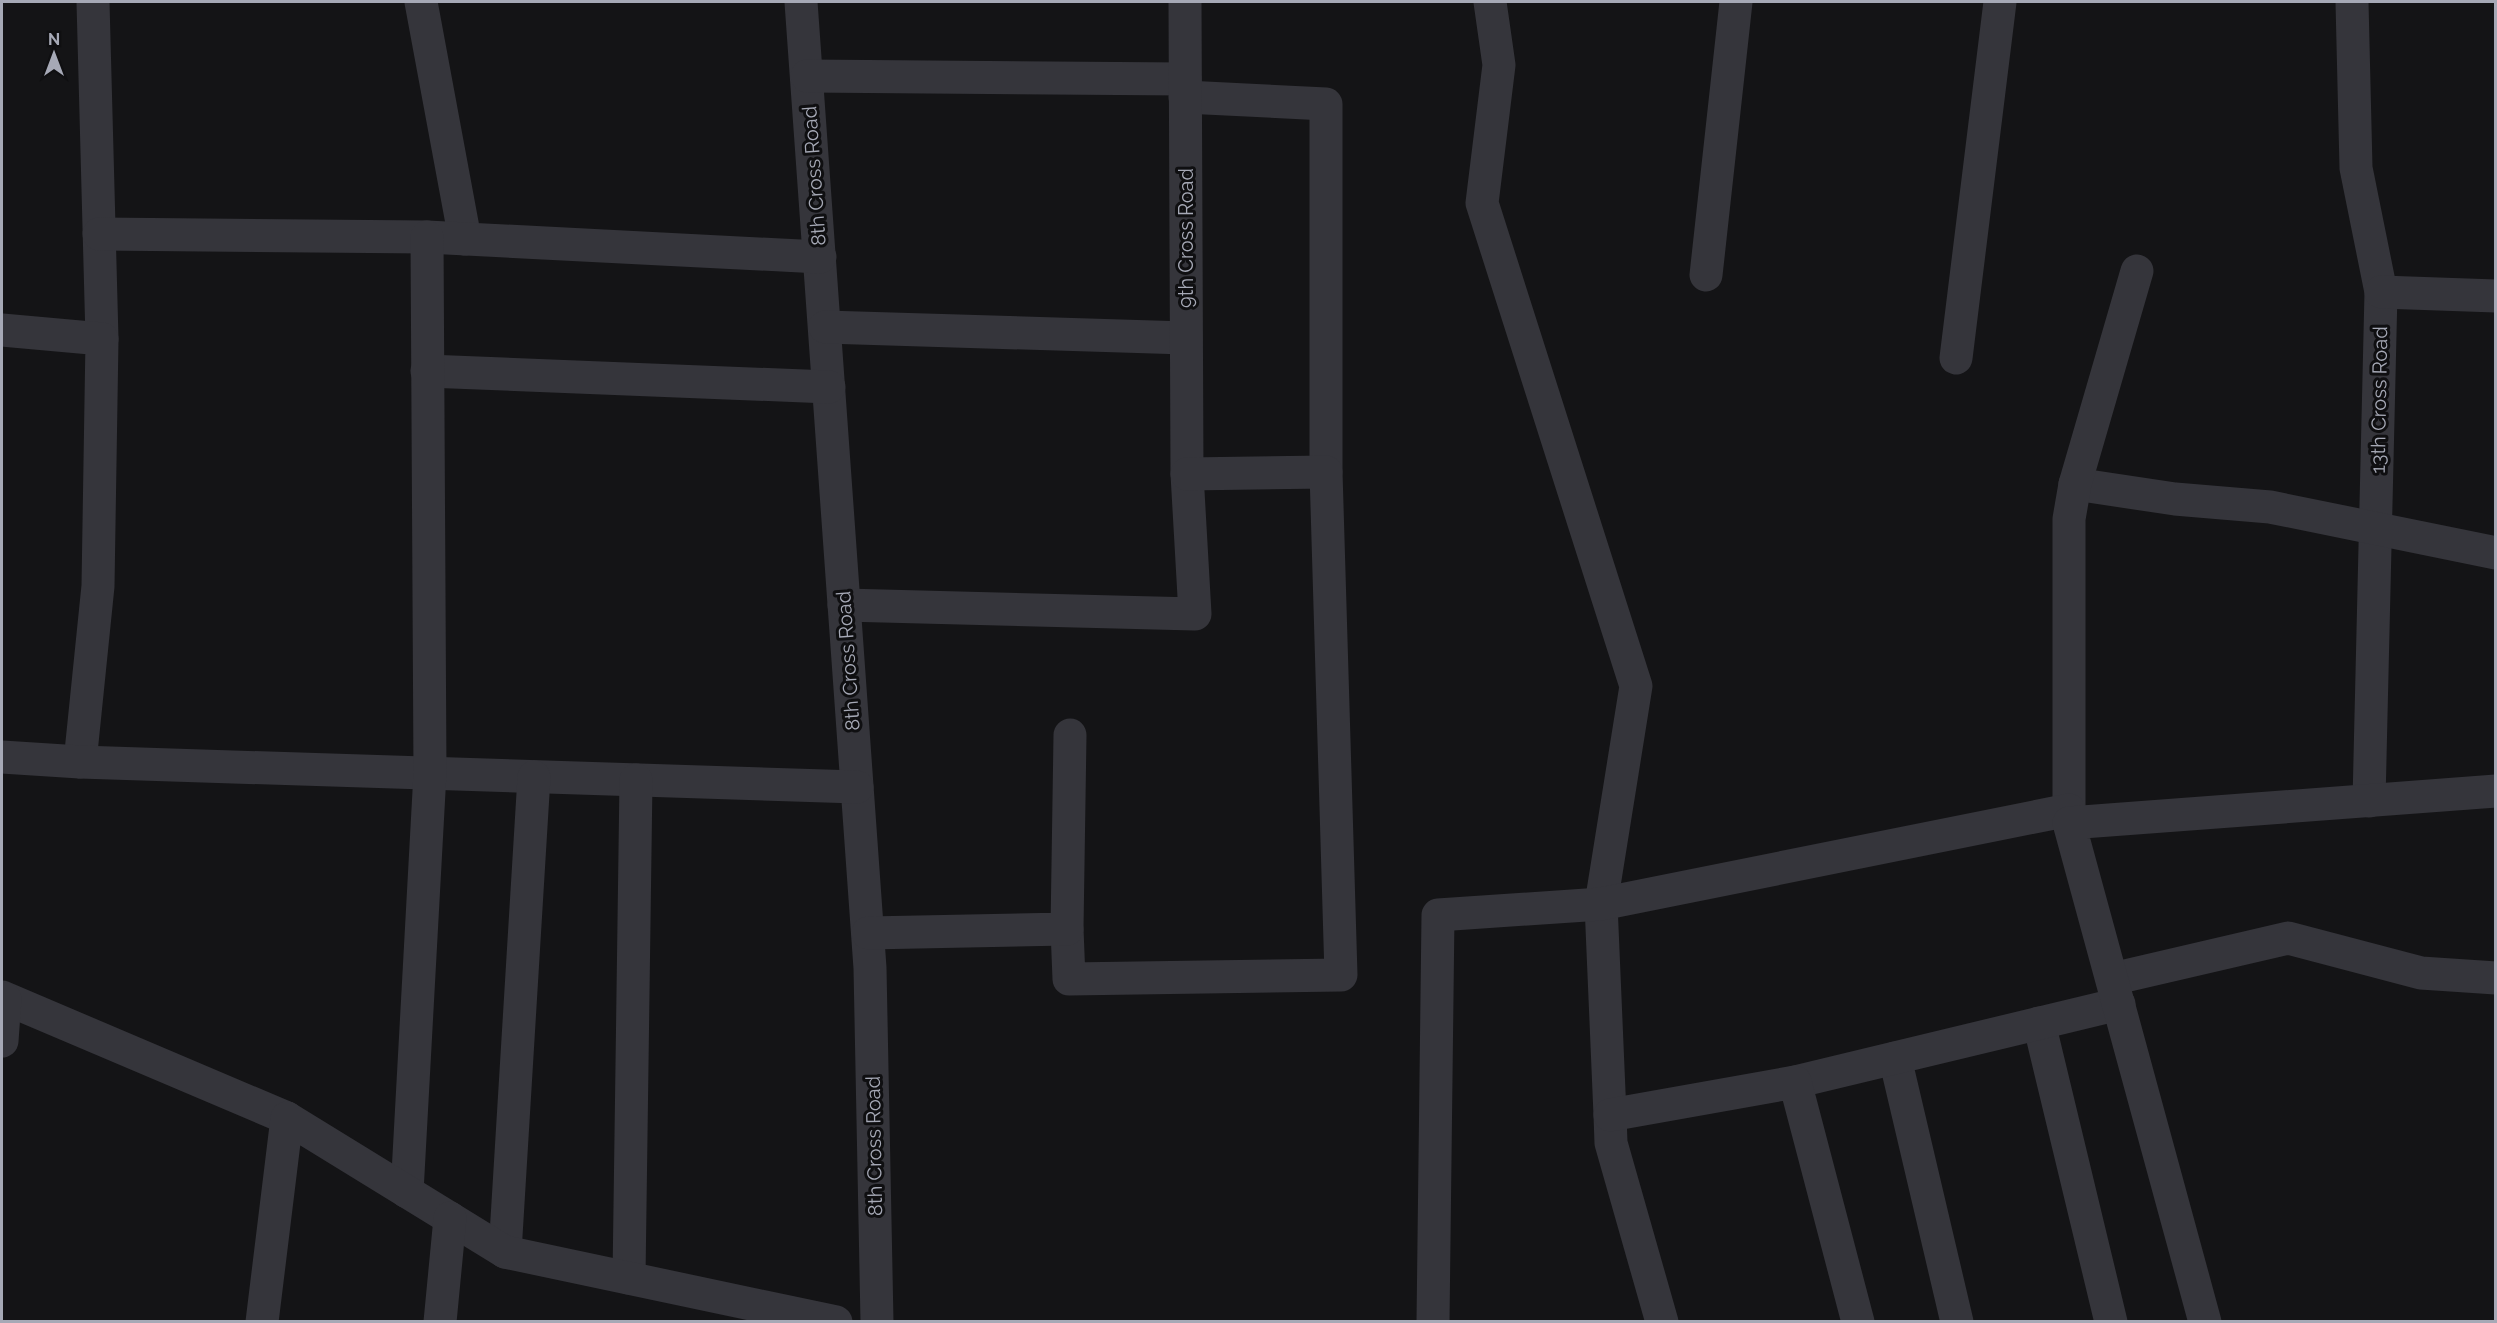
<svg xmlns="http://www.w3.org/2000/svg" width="2497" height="1323" font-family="Raleway,sans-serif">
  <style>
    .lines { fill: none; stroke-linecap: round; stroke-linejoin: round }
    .minor { stroke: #35353b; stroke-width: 33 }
    .labels { text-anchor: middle; stroke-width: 6; stroke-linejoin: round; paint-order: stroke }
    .street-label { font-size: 20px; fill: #a6a9b6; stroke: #0f0f11 }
  </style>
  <rect width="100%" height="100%" fill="#141416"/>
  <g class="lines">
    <g class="minor">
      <polyline points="93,2 102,339"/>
      <polyline points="421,2 465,239"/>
      <polyline points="801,2 870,968 877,1322"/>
      <polyline points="1490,2 1499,65 1482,203 1636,686 1601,904 1610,1115 1611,1143 1662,1322"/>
      <polyline points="2352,2 2356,168 2381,292 2369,801"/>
      <polyline points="807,76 1185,79"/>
      <polyline points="1185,97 1326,104 1326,472"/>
      <polyline points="99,234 427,237 820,257"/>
      <polyline points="1706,275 1736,2"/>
      <polyline points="2381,292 2496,296"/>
      <polyline points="825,327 1186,338"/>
      <polyline points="2,330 102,339 98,586 80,762"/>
      <polyline points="1956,358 2000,2"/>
      <polyline points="427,371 829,387"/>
      <polyline points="2075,484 2175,499 2270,507 2496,553"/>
      <polyline points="844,605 1195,614 1187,474 1185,2"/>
      <polyline points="2,757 80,762 857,787"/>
      <polyline points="2069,823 2069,519 2075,484 2137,271"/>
      <polyline points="1067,929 1069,979 1341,975 1326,472 1187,474"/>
      <polyline points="868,933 1067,929 1070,735"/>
      <polyline points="2112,979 2288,938 2421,973 2496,978"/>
      <polyline points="2,997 287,1118"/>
      <polyline points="2039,1023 2111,1322"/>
      <polyline points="2,1041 5,999"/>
      <polyline points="1895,1058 1957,1322"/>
      <polyline points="1795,1082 2119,1004"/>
      <polyline points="1610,1115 1795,1082 1858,1322"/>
      <polyline points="407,1192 430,773 427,237"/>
      <polyline points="505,1252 534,777"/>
      <polyline points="629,1278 636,780"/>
      <polyline points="262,1322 287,1118 505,1252 836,1322"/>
      <polyline points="440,1322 450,1218"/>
      <polyline points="1433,1322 1438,915 1601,904 2069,810"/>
      <polyline points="2205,1322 2069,823 2496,791"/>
    </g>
  </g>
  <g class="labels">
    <g class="street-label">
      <text transform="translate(814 176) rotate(-94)" y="7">8th Cross Road</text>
      <text transform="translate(1186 238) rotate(-90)" y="7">9th Cross Road</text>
      <text transform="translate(2379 400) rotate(-89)" y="7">13th Cross Road</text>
      <text transform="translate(848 661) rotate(-94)" y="7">8th Cross Road</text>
      <text transform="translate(874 1146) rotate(-91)" y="7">8th Cross Road</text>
    </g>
  </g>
  <rect width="2497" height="1323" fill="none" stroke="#a6a9b6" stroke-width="6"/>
  <g transform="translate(54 54)" stroke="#0f0f11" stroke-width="4.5" paint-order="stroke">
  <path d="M0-4.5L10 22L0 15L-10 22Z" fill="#a6a9b6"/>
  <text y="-9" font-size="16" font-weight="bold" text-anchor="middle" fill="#a6a9b6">N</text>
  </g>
</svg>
